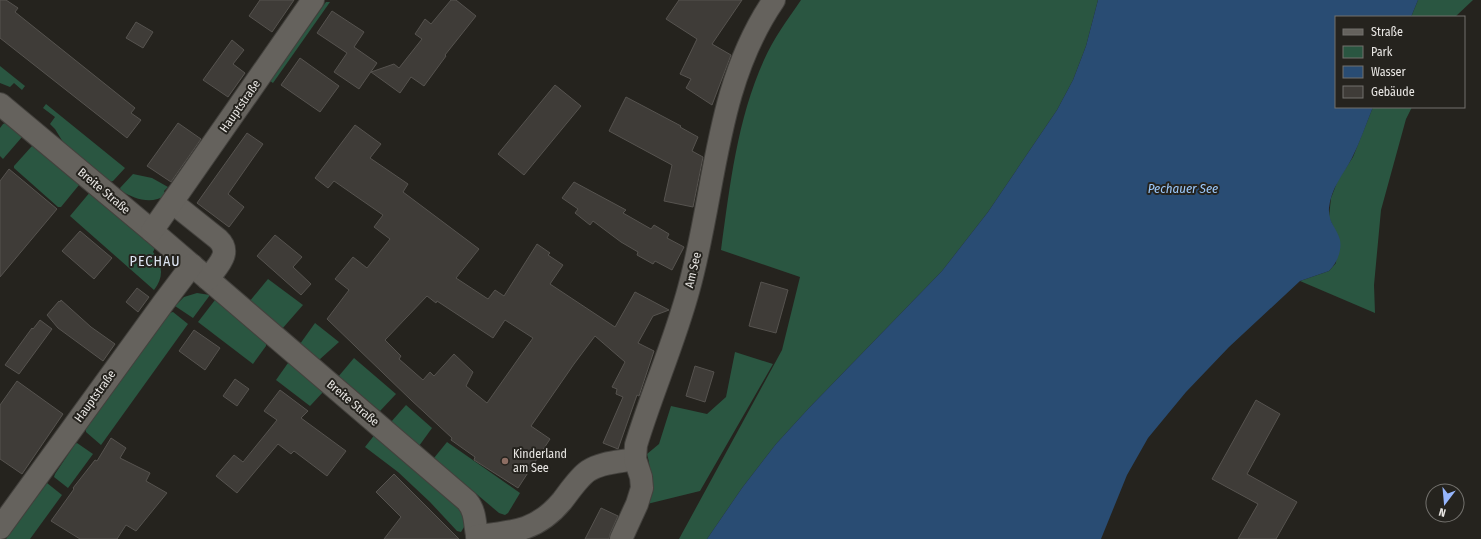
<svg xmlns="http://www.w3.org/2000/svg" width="1481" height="539" font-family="'Fira Sans Condensed',sans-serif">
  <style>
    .green { fill: #2a5641 }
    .water { fill: #294c73 }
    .building { fill: #3f3c38; stroke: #56534f; fill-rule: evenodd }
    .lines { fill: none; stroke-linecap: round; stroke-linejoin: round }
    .minor-casing { stroke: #43413d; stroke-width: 24 }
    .minor { stroke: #65625d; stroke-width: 22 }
    .education-dot { fill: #8d6e63; stroke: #25231e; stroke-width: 1.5 }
    .labels { text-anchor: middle; stroke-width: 4; stroke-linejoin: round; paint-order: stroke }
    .street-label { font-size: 12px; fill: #e9e7e4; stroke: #25231e }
    .poi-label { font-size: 12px; fill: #e9e7e4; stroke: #25231e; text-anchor: start }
    .water-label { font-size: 13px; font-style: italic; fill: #9dcafc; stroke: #25231e }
    .quarter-label { font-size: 14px; letter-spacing: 1px; fill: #dde4f2; stroke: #25231e }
  </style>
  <rect width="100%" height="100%" fill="#25231e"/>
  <g class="green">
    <path d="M801 0H1098L1086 46 1073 80 1057 110 988 212 942 271 809 408 776 444 742 488 707 539H679L782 350 800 277 721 250C730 185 737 120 764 60 773 39 788 19 801 0Z"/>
    <polygon points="1418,0 1473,0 1455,17 1411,17"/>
    <polygon points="326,2 330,2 273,83 270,81"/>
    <polygon points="0,66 25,86 22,90 14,83 10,87 0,83"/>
    <polygon points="46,104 125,168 113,181 109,182 63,142 55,129 50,124 55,117 43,108"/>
    <polygon points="1373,107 1412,107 1406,119 1381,210 1374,285 1375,313 1300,281 1329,271 1336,263 1337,235 1329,217 1331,198 1338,180 1353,157"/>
    <polygon points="8,122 21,132 22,137 3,159 0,156 0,128 3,124"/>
    <polygon points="34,145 79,181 79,185 61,207 58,207 14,168 14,166 32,146"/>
    <path d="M133 174 152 178 168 187 164 191 166 195C151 205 135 199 121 191L120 188Z"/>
    <path d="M91 191 156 246 153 252C163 265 164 277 154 290L70 216Z"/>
    <polygon points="268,279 303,305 282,329 249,302"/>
    <polygon points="197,293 210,295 193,318 175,306 184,297"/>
    <polygon points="217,299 266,342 266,346 253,364 198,322 215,300"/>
    <polygon points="173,312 188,324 101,445 86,432 86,427 169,313"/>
    <polygon points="315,323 339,342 319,360 300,344"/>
    <path d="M735 352 773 364 700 491 647 504C650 489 652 470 647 454L659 444 671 406 707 414 726 397Z"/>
    <polygon points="354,358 396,394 380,411 338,377"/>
    <polygon points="288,363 290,363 324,391 310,406 276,380"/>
    <polygon points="406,405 432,428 419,446 391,422"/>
    <polygon points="376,433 462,506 467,522 461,532 457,531 430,502 398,472 365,447"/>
    <polygon points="447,442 520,493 508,513 505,515 499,513 434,458"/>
    <polygon points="77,443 93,454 68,488 54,477 55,474 75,444"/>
    <polygon points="47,483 62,495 30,539 6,539"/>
  </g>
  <path class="water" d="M1098 0H1418L1411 17H1336V107H1373C1366 124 1360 142 1352 158 1343 175 1331 188 1329 208 1328 223 1337 228 1340 240 1342 251 1337 263 1329 271L1300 281 1229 347 1186 392 1148 438 1127 475 1101 539H707L742 488 776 444 809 408 942 271 988 212 1057 110 1073 80 1086 46Z"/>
  <g class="building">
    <polygon points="0,0 6,0 18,8 15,12 135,108 131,113 141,120 127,138 0,38"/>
    <polygon points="260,0 294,0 272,32 249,16"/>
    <polygon points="451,0 456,0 476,16 445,55 446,56 424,86 411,77 400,93 371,72 394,64 399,68 422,39 415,34 425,19 431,24"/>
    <polygon points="679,0 742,0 712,44 731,55 712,105 686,88 691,79 680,74 697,39 666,19"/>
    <polygon points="332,11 364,32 354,47 377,63 359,89 334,72 347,53 317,33"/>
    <polygon points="136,22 153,32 143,48 126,38"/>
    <polygon points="232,40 244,50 233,64 245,73 228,97 203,80"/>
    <polygon points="300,58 339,86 320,112 281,85"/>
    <polygon points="555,85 581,106 524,175 498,154"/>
    <polygon points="626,97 681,126 680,127 698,137 692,151 703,157 693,207 664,201 672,165 609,131"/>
    <polygon points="178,123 201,139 171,182 147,166"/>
    <path d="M355 125 381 144 370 158 408 184 403 192 479 249 456 278 488 299 495 290 504 296 537 244 550 253 548 255 563 265 550 284 615 327 635 292 669 310 653 316 638 343 654 351 639 396 637 395 618 449 603 443 623 397 616 394 617 389 612 387 625 362 595 336 574 364 531 426 550 439 518 488 474 460 475 457 451 440 452 438 411 400 327 319 349 290 335 279 353 257 367 268 390 239 374 227 383 215 334 181 328 188 315 178ZM427 296 436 303 437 301 493 338 505 320 533 338 487 403 466 386 473 372 454 354 434 376 430 372 423 380 399 359 401 356 385 340Z"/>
    <polygon points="247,133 263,144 228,194 244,207 229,227 197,203"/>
    <polygon points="9,169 57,209 0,277 0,181"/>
    <polygon points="574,182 626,210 623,213 651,229 654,225 669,234 667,238 684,247 672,270 655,261 653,264 637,255 638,252 621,242 593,221 590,225 575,213 578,209 562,198"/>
    <polygon points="80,231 112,258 94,279 62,251"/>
    <polygon points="275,235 302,257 293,267 311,284 301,295 257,256"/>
    <polygon points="761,282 788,290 776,333 749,326"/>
    <polygon points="137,288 149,297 138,312 126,302"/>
    <polygon points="61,300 91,327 115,344 103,361 58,328 47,315 59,301 60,302"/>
    <polygon points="40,320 52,329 19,374 5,365 32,328 33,329"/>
    <polygon points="194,330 220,348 205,370 179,351"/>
    <polygon points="695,366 714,372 705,402 686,396"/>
    <polygon points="235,379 249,389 237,406 223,396"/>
    <polygon points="17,381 63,414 22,474 0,459 0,405"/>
    <polygon points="280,390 308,411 301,418 346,451 327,476 294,451 291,454 278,444 237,493 216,476 234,455 243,462 277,420 264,411"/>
    <polygon points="1256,400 1280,414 1247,474 1297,502 1276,539 1238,539 1258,504 1212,479"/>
    <polygon points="111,438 126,448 120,458 150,473 146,481 167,493 136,531 126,525 117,539 80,539 51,521 74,489 73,488 95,460 97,461"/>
    <polygon points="394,474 459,539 384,539 401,517 376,492"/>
    <polygon points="601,508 618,516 610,534 609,539 585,539"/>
  </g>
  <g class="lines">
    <g class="minor-casing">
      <g id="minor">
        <path d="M0 104 152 231 467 501C477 513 474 526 478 539"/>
        <path d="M173 203 218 239C233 253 217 266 208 279"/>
        <polyline points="152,231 313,0"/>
        <polyline points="0,528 164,302 192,265"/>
        <path d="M477 536C513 532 537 531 562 501 569 492 579 477 588 471 601 462 620 462 635 459"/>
        <path d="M621 539 637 504 642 488 641 477 635 459 636 445C652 392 675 341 689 288 716 190 715 86 774 0"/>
      </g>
    </g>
    <use href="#minor" class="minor"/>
  </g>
  <circle class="education-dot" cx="505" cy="461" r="4"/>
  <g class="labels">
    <g class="street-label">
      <text transform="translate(240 106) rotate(-55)" y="4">Hauptstraße</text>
      <text transform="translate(104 191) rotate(40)" y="4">Breite Straße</text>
      <text transform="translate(693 270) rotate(-77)" y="4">Am See</text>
      <text transform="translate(95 396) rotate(-54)" y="4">Hauptstraße</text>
      <text transform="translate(353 403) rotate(40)" y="4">Breite Straße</text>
    </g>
    <g class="poi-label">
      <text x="513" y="458">Kinderland<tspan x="513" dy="14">am See</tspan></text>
    </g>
    <g class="water-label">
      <text x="1183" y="193">Pechauer See</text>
    </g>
    <g class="quarter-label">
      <text x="155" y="266">PECHAU</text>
    </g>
  </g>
  <rect x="1335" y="16" width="130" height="92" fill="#25231e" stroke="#73716d"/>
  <rect x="1343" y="29" width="20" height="6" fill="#65625d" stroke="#73716d"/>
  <text x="1371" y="36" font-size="12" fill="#e9e7e4">Straße</text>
  <rect x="1343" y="46" width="20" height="12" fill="#2a5641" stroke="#73716d"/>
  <text x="1371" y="56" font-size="12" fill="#e9e7e4">Park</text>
  <rect x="1343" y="66" width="20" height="12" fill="#294c73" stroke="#73716d"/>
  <text x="1371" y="76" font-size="12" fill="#e9e7e4">Wasser</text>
  <rect x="1343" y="86" width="20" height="12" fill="#3f3c38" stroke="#73716d"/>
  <text x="1371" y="96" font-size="12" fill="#e9e7e4">Gebäude</text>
  <g transform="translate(1445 503) rotate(196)"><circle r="19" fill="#25231e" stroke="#73716d"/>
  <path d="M0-3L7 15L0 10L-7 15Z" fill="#96b6fd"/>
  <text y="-6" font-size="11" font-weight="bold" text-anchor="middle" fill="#e9e7e4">N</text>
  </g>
</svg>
